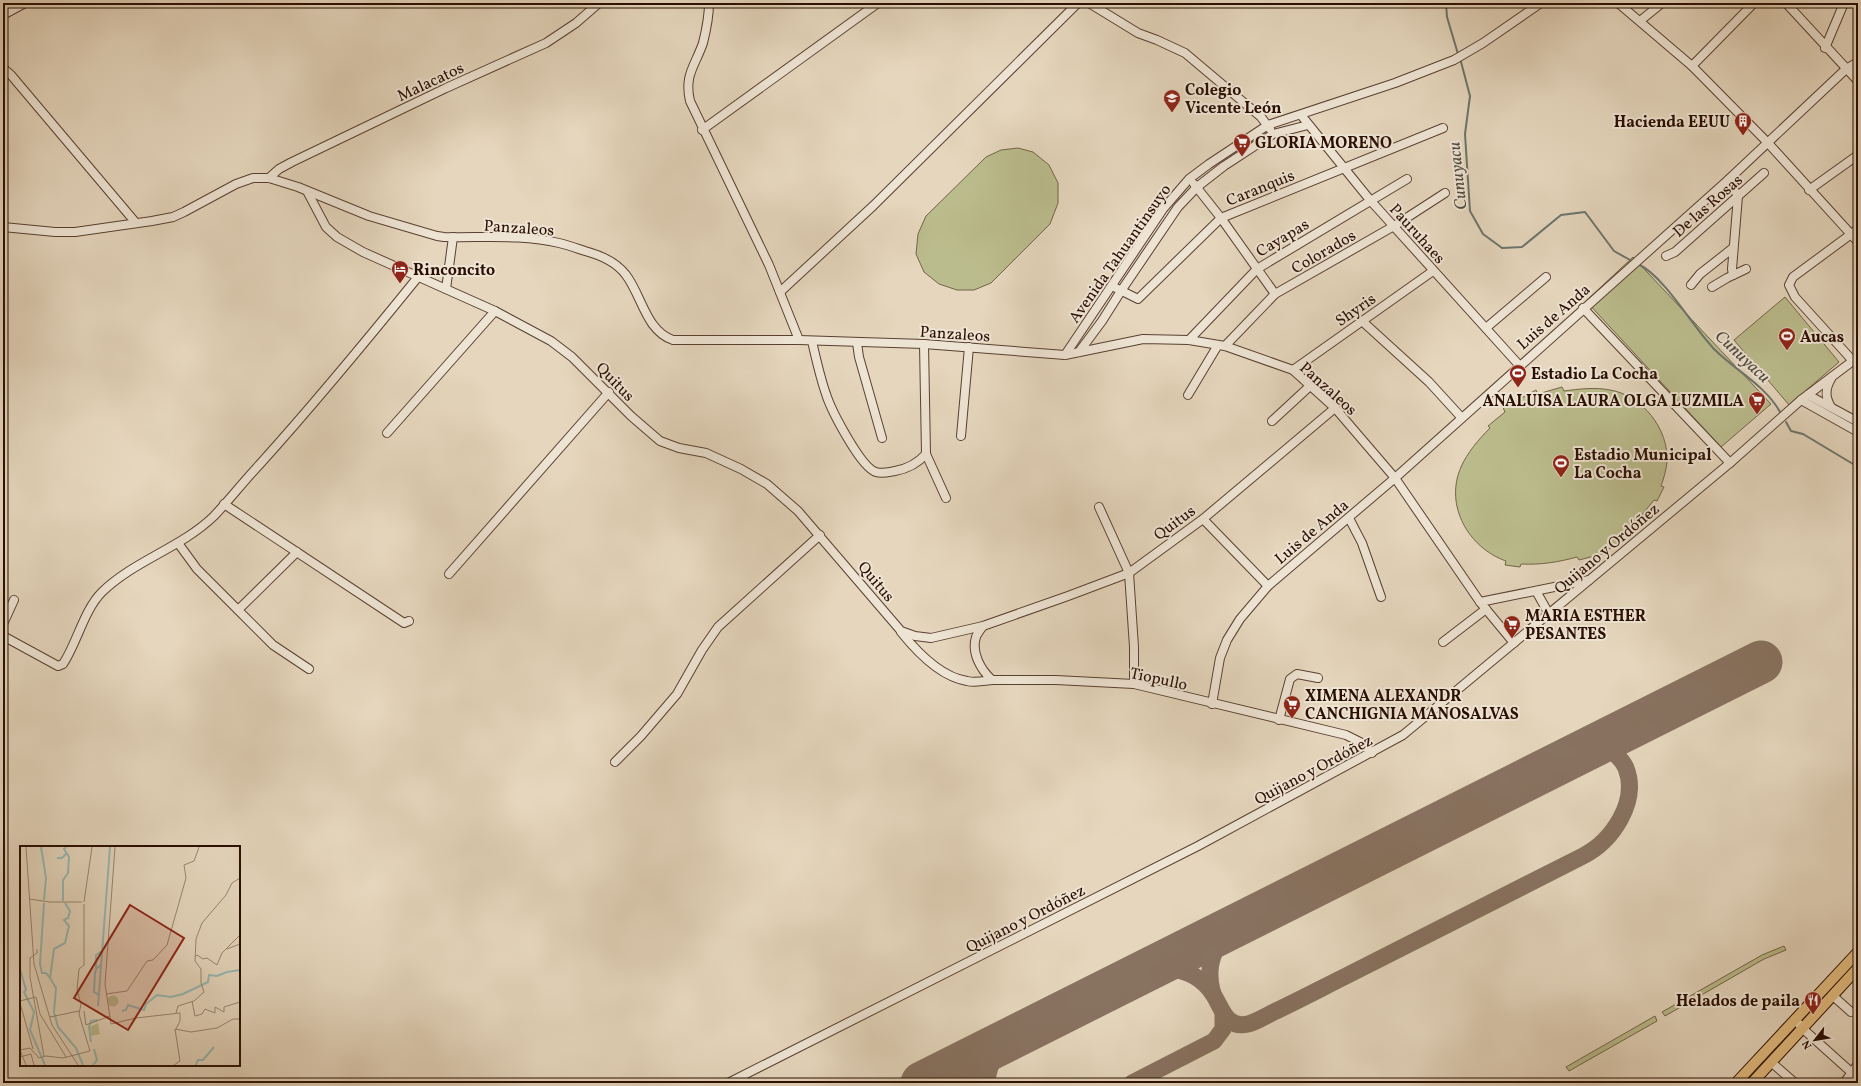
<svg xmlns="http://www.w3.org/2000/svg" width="1861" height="1086" font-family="Vollkorn,serif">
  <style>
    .green { fill: #bbbc8d; stroke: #726548 }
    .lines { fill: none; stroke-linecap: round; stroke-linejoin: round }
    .stream { stroke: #6b756d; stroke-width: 2 }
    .taxiway { stroke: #887260; stroke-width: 17 }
    .runway { stroke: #887260; stroke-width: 43 }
    .minor-casing { stroke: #594031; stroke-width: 10 }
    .major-casing { stroke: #2a0e02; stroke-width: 12 }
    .minor { stroke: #eee4d4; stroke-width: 8 }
    .major { stroke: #e2bb7e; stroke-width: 10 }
    .labels { text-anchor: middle; stroke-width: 4; stroke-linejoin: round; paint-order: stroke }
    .street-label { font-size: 16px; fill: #2a0e02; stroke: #eee4d4 }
    .poi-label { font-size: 16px; font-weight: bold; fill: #2a0e02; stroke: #eee4d4; text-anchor: start }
    .water-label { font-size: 17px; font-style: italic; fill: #504a40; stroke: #eee4d4 }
    .inset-river { fill: none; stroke: #96b9b4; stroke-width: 2 }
    .inset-road { fill: none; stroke: #9a8672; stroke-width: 1 }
    .view { fill: #8f2418; fill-opacity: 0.15; stroke: #8f2418; stroke-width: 2 }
    .inset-edge { fill: none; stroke: #2a0e02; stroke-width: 2 }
  </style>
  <rect width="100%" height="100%" fill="#e5d6bd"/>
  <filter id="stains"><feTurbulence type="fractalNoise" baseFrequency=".005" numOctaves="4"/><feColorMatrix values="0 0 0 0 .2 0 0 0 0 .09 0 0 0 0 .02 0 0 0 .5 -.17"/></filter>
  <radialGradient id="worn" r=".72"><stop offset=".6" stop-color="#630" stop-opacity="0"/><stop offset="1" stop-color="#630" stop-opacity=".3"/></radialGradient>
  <g class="green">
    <polygon points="1018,148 1033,152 1049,165 1058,183 1058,203 1050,224 991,283 974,290 957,290 939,284 924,272 916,254 918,234 926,216 986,157 1001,150"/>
    <polygon points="1633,257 1771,404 1721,447 1586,301"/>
    <polygon points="1785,297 1839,362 1789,405 1734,340"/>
    <path d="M1562 387 1564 391C1579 389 1595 387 1610 390 1642 395 1669 429 1667 462 1666 470 1664 478 1661 486L1664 487 1657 501 1654 500 1634 525 1617 539 1619 542 1602 554 1579 560 1577 557C1559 562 1541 565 1521 564L1520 567 1505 565 1506 561C1469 548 1444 506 1461 467 1467 453 1479 439 1490 428L1488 426 1505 412 1502 405 1514 402 1536 390 1538 394Z"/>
    <polygon points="1784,946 1786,950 1764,959 1665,1016 1662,1012 1762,955"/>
    <polygon points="1655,1016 1657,1021 1569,1071 1566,1067"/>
  </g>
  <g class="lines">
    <g class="stream">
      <polyline points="1446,3 1447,17 1458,54"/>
      <polyline points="1460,58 1470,96 1465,134 1470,211 1483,234 1502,248 1522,247 1561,215 1585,212 1614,251 1630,260"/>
      <path d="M1640 265C1665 278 1693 327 1714 349 1736 371 1765 385 1780 412"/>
      <polyline points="1786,422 1791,431 1803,434 1858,467"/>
    </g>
    <g class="taxiway">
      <path d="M1135 976C1164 965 1193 965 1213 994 1222 1008 1226 1029 1248 1024 1257 1022 1267 1015 1276 1011 1299 1000 1322 988 1346 976 1425 936 1504 896 1583 856 1612 841 1639 802 1626 768 1621 757 1610 749 1600 743"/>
      <path d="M1213 994C1203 960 1218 937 1247 920"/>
      <polyline points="927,1083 946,1081 958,1083"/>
      <path d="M987 1083C988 1062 1001 1044 1019 1034"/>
      <polyline points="1132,1083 1214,1041 1223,1029 1223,1014"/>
    </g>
    <polyline class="runway" points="922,1083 1761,662"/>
    <g class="minor-casing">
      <g id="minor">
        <path d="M709 3C709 16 706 31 703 43 695 66 684 75 690 101L769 265 799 340"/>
        <polyline points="1089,3 1138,33 1157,40 1185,53 1261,117 1270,129"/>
        <polyline points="1618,3 1692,66 1768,143 1858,242"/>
        <polyline points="1786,3 1858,81"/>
        <polyline points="3,15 25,3"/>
        <polyline points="1640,21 1662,3"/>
        <polyline points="1825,48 1844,3"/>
        <polyline points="1692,66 1754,3"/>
        <polyline points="3,68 11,75 136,223"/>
        <polyline points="1301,115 1370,200 1519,365"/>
        <polyline points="702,130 878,3"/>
        <polyline points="269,178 279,169 292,162 446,88 546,43 576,23 599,3"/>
        <polyline points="1728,180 1738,196 1732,269 1733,275"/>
        <polyline points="1194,184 1221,218 1275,294"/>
        <polyline points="1809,190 1858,155"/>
        <polyline points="308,193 326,227 337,237 363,252 495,311 551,341 572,357 631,416 660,441 679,448 706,453 741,469 767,484 798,511 901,631 915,636 931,638 983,626 1068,596 1129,573 1203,519 1335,408"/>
        <path d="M3 227 55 232H75L152 221 173 217 184 212 236 184 253 178H269L298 187 369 216 437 236 444 237C482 238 522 234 559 243 568 245 576 248 585 251 600 255 617 263 626 275 642 296 646 331 673 340H799L924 344 1065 355 1143 339 1189 340 1225 346 1293 370 1335 408 1395 478 1480 602 1514 643"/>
        <polyline points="1666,256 1675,252 1764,173"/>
        <polyline points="1691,285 1700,274 1733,248"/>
        <polyline points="1112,286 1138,299 1221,218 1443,128"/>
        <polyline points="1712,287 1727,278 1746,269"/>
        <polyline points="446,289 453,237"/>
        <polyline points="780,292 873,206 1078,3"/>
        <polyline points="1583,308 1730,463"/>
        <polyline points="1362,321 1429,382 1461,417"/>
        <polyline points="1486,328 1546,277"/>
        <polyline points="1189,340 1257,269 1407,179"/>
        <path d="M812 341C816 359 820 377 826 394 831 410 861 468 876 472 882 474 889 472 895 471 906 469 918 463 926 454L924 344"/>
        <polyline points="857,343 859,357 882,438"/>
        <polyline points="1225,346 1275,294 1394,226 1445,193"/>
        <polyline points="1079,352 1102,321 1121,291 1178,207 1197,187 1224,166 1273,134 1308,125"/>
        <polyline points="1065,355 1163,209 1189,179 1209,164 1268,125 1395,83 1454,60 1483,43 1541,3"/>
        <polyline points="1853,361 1795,297 1789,285 1793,277 1858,229"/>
        <polyline points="1293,370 1433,271"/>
        <polyline points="1188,395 1218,345"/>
        <polyline points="1808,395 1858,422"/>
        <polyline points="1801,400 1858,432"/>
        <path d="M1831 407C1825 397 1825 389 1831 379"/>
        <polyline points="1272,421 1311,385"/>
        <polyline points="387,433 495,311"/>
        <polyline points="961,436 969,347"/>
        <polyline points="926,454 946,498"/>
        <polyline points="224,504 404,623 409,621"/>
        <polyline points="1099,507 1129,573 1134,647 1134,684"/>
        <polyline points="1349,518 1362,543 1381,597"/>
        <polyline points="1203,519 1268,586"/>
        <polyline points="178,543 197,569 238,610"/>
        <polyline points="297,552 238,610 273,645 309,669"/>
        <polyline points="449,574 609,392"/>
        <polyline points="1536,591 1549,614"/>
        <polyline points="1480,602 1589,580"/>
        <polyline points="3,624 14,600"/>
        <path d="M983 626C980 630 977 634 976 637 971 653 981 670 992 680H1056L1134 684 1346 735 1362 743 1372 753"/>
        <path d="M901 632C917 652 941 677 967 681 975 683 984 681 992 680"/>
        <path d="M3 636 58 666 63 664C77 643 84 610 102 592 135 560 181 548 214 516 230 499 244 481 260 464 315 403 367 340 418 277"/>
        <polyline points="1443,642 1486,609"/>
        <polyline points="1212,704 1220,658 1227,640 1240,619 1268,586 1395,478 1728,180 1846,69 1858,62"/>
        <polyline points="1279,720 1290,679 1297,674 1318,678"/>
        <polyline points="615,762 641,736 677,694 702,650 718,627 820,535"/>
        <polyline points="1832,995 1851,1012"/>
        <polyline points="1795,1019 1802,1028 1851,1072"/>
        <polyline points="1771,1062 1795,1083"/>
        <polyline points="728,1083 1198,846 1403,735 1730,463 1801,400 1858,357"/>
        <polyline points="1844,1083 1858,1064"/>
      </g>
    </g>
    <g class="major-casing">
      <g id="major">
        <polyline points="1736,1083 1858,952"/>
        <polyline points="1752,1083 1858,968"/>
      </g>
    </g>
    <use href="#minor" class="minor"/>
    <use href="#major" class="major"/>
  </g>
  <defs>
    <g id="school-pin" transform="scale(0.9)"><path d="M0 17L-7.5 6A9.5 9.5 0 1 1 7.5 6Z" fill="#8f2418" stroke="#eee4d4"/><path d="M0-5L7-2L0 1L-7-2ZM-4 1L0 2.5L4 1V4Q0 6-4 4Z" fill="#fff"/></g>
    <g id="building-pin" transform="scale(0.9)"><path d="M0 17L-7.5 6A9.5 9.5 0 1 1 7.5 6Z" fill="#8f2418" stroke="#eee4d4"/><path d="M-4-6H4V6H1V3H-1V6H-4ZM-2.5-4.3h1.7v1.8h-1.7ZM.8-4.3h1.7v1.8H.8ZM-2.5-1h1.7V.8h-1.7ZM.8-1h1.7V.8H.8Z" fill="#fff"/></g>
    <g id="supermarket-pin" transform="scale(0.9)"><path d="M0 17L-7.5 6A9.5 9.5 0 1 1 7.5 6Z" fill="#8f2418" stroke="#eee4d4"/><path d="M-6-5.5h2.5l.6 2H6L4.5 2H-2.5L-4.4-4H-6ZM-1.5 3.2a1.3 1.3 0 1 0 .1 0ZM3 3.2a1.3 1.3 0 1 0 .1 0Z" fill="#fff"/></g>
    <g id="hotel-pin" transform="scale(0.9)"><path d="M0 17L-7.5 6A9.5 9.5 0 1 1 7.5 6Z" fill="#8f2418" stroke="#eee4d4"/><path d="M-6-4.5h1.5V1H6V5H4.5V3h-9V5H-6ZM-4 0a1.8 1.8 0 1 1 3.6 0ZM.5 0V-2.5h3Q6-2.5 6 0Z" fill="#fff"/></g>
    <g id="stadium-pin" transform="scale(0.9)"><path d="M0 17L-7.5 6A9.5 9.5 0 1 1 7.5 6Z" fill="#8f2418" stroke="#eee4d4"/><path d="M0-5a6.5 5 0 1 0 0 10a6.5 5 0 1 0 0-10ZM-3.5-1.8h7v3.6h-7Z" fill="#fff"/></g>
    <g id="restaurant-pin" transform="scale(0.9)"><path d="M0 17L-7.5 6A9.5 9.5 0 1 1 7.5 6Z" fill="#8f2418" stroke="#eee4d4"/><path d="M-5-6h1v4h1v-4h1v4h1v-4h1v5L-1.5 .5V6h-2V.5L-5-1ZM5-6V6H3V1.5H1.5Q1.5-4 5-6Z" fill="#fff"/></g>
  </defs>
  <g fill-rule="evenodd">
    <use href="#school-pin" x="1172" y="98"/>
    <use href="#building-pin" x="1743" y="121"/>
    <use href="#supermarket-pin" x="1242" y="142"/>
    <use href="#hotel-pin" x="400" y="269"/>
    <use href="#stadium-pin" x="1787" y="336"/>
    <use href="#stadium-pin" x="1518" y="373"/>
    <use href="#supermarket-pin" x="1757" y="400"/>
    <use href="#stadium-pin" x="1561" y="463"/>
    <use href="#supermarket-pin" x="1512" y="624"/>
    <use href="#supermarket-pin" x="1292" y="704"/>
    <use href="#restaurant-pin" x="1813" y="1000"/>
  </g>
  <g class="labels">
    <g class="street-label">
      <text transform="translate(430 81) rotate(-25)" y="6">Malacatos</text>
      <text transform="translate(1260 187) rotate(-22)" y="6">Caranquis</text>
      <text transform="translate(1707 205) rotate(-41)" y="6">De las Rosas</text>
      <text transform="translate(519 227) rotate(4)" y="6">Panzaleos</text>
      <text transform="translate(1418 233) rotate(48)" y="6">Pauruhaes</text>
      <text transform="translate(1282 237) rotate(-31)" y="6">Cayapas</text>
      <text transform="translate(1323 251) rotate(-30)" y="6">Colorados</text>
      <text transform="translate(1119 253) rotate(-55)" y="6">Avenida Tahuantinsuyo</text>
      <text transform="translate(1355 309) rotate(-35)" y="6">Shyris</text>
      <text transform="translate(1553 316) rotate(-41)" y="6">Luis de Anda</text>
      <text transform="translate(955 333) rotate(4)" y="6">Panzaleos</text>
      <text transform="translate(616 381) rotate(46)" y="6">Quitus</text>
      <text transform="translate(1329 388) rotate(42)" y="6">Panzaleos</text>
      <text transform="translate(1174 522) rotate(-36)" y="6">Quitus</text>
      <text transform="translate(1311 531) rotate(-40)" y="6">Luis de Anda</text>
      <text transform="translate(1606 548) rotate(-40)" y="6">Quijano y Ordóñez</text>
      <text transform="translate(877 581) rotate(50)" y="6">Quitus</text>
      <text transform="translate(1159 678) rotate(12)" y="6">Tiopullo</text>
      <text transform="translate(1313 769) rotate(-28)" y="6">Quijano y Ordóñez</text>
      <text transform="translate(1025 918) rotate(-27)" y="6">Quijano y Ordóñez</text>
    </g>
    <g class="poi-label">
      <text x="1185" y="95">Colegio<tspan x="1185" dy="18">Vicente León</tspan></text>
      <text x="1730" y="127" text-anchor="end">Hacienda EEUU</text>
      <text x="1255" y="148">GLORIA MORENO</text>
      <text x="413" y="275">Rinconcito</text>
      <text x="1800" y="342">Aucas</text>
      <text x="1531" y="379">Estadio La Cocha</text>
      <text x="1744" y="406" text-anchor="end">ANALUISA LAURA OLGA LUZMILA</text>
      <text x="1574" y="460">Estadio Municipal<tspan x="1574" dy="18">La Cocha</tspan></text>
      <text x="1525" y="621">MARIA ESTHER<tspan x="1525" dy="18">PESANTES</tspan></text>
      <text x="1305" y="701">XIMENA ALEXANDR<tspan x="1305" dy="18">CANCHIGNIA MANOSALVAS</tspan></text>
      <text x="1800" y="1006" text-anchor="end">Helados de paila</text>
    </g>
    <g class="water-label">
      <text transform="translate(1457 176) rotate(-96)" y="6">Cunuyacu</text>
      <text transform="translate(1743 356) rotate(43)" y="6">Cunuyacu</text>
    </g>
  </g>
  <g transform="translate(20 846)">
    <rect width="220" height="220" fill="#e5d6bd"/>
    <path d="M87.5 155a5.5 5.5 0 1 1 11 0a5.5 5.5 0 1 1-11 0ZM78 177 80 188 71 190 70 181Z" fill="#bbbc8d"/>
    <path class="inset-river" d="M21 1 26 32 24 54M37 12H42L47 7M43 55V34L48 27 49 11 44 3 46 1M24 57 20 118 22 127H26L30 132M76 122V109L82 105M0 123 6 144 4 146 14 166 10 184 25 219M30 132 34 103 45 97 49 80 44 74 48 72 50 65 45 57M30 132 36 142 34 166 38 181 56 202 63 219M79 149 74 146 75 127 76 123 81 119M78 160 90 1M102 165 106 164 108 159 124 164 126 158 137 149 151 151 163 148 188 136 189 129 197 130 207 126 220 124M71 196 69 181 71 175 78 174M73 219 77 214 74 203M176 219 178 214H183L194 201"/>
    <path class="inset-road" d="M6 1 14 118 32 179 58 219M95 1 85 138 91 178 116 172 160 167V175L156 183M9 53 30 56H62M64 56 72 1M17 103V107L10 112V131L24 210M207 103 220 98M175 111 177 109 183 113 187 112 197 119 202 107 220 89M86 148 107 145 127 115 133 114 147 99 166 32 164 19 174 15 179 1M0 155 16 151 20 168 46 211M172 155 175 170 182 168 185 163 195 167V161L204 166V161L220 156M0 157 13 203M64 165 66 179 90 170M156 167 158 160 174 155 184 146 181 137V123L175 115 176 93 182 77 206 49 212 37 220 32M30 171 59 165M0 204 6 219M0 204 10 202 19 212 26 210 43 212 70 205 59 168 61 158 57 144 59 123 64 119V58M0 211 11 208 14 219M154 219 160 215 155 183 171 186 197 182 213 173H220"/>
    <path class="view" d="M110 59 164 92 108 184 54 152Z"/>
    <rect width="220" height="220" class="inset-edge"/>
  </g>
  <rect width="1861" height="1086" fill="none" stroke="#e5d6bd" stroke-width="16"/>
  <rect x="4" y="4" width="1853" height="1078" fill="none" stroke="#2a0e02" stroke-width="2"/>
  <rect x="8" y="8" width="1845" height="1070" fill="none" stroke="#2a0e02"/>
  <g transform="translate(1815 1040) rotate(239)" stroke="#eee4d4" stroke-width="3" paint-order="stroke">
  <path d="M0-3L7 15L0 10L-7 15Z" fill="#2a0e02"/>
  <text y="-6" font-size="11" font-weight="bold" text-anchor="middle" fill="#2a0e02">N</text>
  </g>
  <rect width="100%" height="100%" filter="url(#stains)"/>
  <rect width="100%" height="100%" fill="url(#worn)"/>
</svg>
